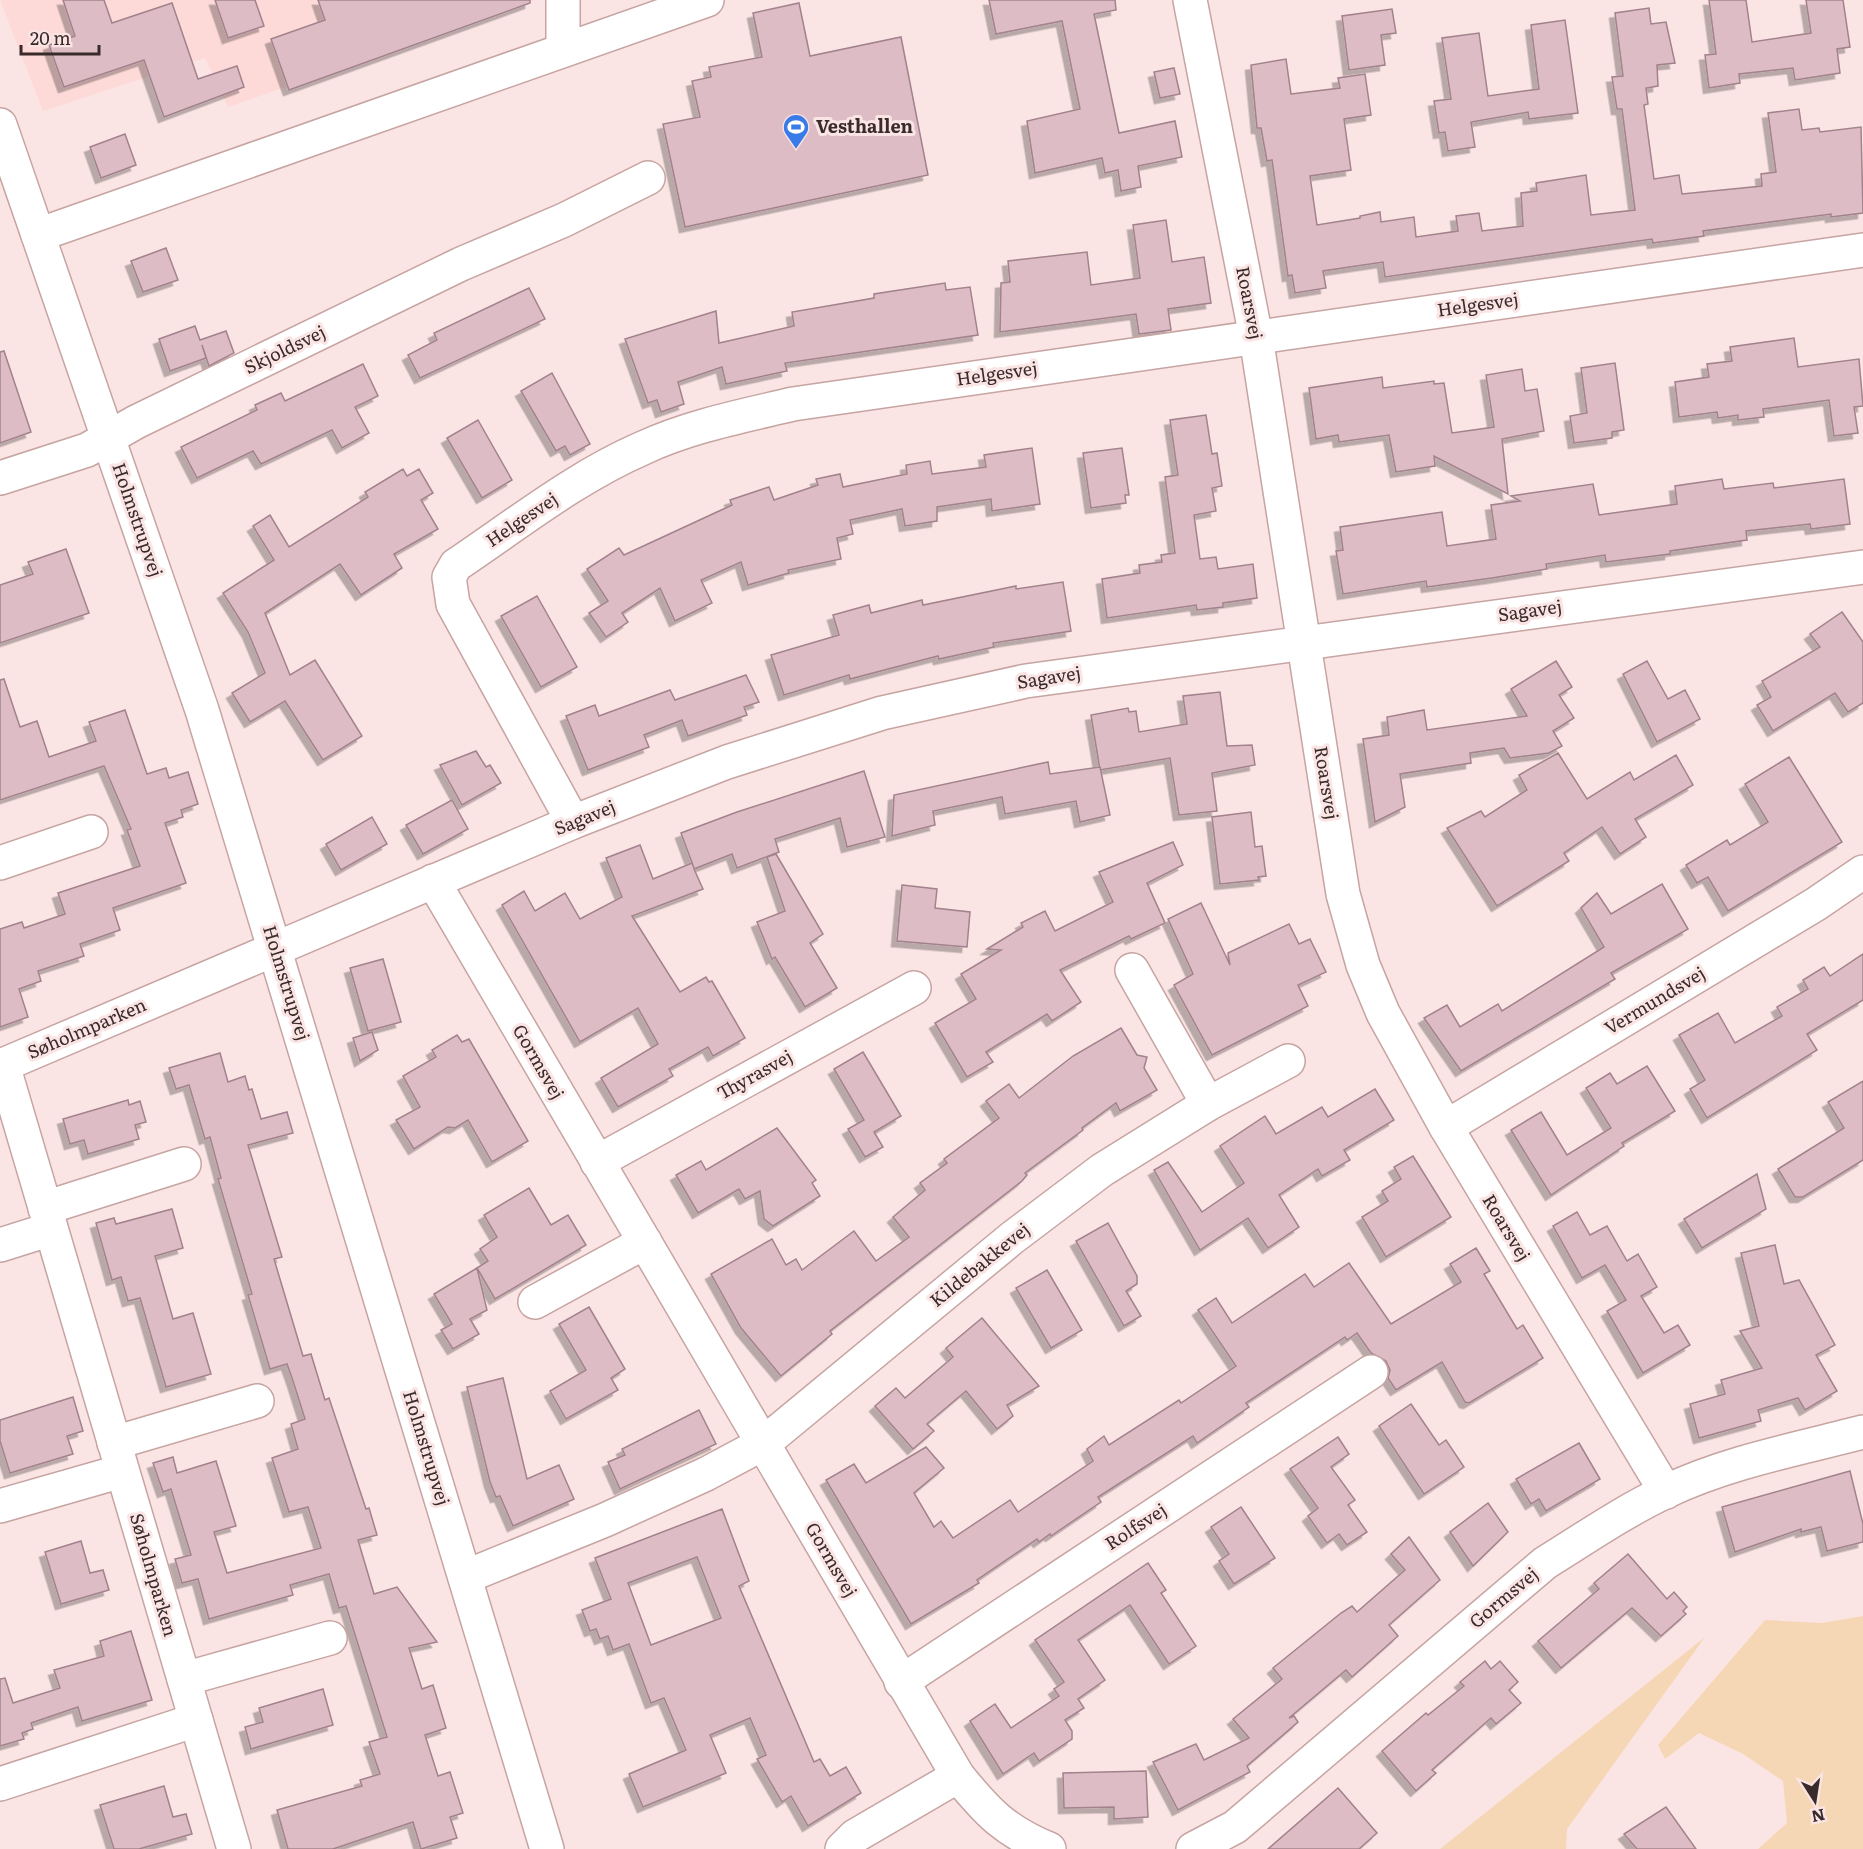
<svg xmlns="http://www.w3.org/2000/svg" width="1863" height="1849" font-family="Literata,serif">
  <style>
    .built { fill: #fdd9d7 }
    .green { fill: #f5d7b6 }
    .building { fill: #ddbcc6; stroke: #a2828c; stroke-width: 1.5; fill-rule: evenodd; filter: url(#shadow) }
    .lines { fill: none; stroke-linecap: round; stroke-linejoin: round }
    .minor-casing { stroke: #c6a4a2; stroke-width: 36 }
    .minor { stroke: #fff; stroke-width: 33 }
    .labels { text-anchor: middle; stroke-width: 6; stroke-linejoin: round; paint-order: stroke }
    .poi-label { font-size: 18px; font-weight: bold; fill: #392b2a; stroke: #fbe5e4; text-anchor: start }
    .street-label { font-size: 18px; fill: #392b2a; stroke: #fbe5e4 }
  </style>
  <defs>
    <filter id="shadow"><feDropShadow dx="-5.5" dy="5.5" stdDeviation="0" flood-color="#0004"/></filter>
  </defs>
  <rect width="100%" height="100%" fill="#fbe5e4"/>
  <polygon class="built" points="0,0 535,0 228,107 205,58 43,111"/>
  <g class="green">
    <polygon points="1863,1616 1863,1849 1758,1849 1787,1823 1783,1781 1743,1754 1699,1733 1665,1759 1658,1745 1765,1620 1822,1623"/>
    <polygon points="1705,1637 1567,1829 1566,1849 1440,1849"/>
  </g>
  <g class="building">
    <polygon points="63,0 104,0 112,23 172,3 198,79 237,66 244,87 164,117 144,60 64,87 49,45 75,36"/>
    <polygon points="215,0 255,0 264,26 228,38"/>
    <polygon points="318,0 530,0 530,3 289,90 271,39 325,20"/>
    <polygon points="989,0 1115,0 1116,10 1094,14 1119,133 1175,121 1182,157 1138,166 1141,187 1121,191 1118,170 1105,173 1102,158 1035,173 1027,121 1080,109 1062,21 996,34"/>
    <polygon points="1709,0 1746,0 1752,42 1811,33 1806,0 1843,0 1850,47 1837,49 1840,73 1795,80 1793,68 1739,74 1740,83 1709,88 1705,55 1716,54"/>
    <polygon points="799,3 810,56 901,37 928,175 685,227 663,124 700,117 692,81 711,77 709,67 762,57 753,13"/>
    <polygon points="1649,8 1651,24 1666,22 1675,63 1657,65 1658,86 1646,88 1648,104 1644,105 1654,179 1679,175 1682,194 1762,186 1761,174 1776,172 1768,113 1799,109 1802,130 1819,128 1820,132 1861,127 1863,213 1831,217 1831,214 1703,231 1704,236 1653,243 1652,239 1385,277 1383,262 1323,271 1326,288 1295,293 1292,275 1288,276 1272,160 1267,161 1261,128 1257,128 1251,65 1286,59 1291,94 1340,88 1338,78 1365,74 1371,115 1344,119 1351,170 1310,176 1317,225 1360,218 1360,216 1380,212 1381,222 1414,217 1416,237 1458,231 1456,216 1479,213 1482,231 1523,226 1521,193 1537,191 1536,183 1586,175 1591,215 1635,210 1622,109 1617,109 1612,77 1623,76 1615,13"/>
    <polygon points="1392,9 1396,33 1381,35 1385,65 1349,70 1342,16"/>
    <polygon points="1565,20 1578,113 1529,119 1528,112 1471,122 1475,147 1448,151 1445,132 1439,133 1434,101 1451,99 1442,38 1479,33 1488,96 1539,89 1531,25"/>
    <polygon points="1174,68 1180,94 1160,98 1154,72"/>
    <polygon points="125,134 136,165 101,178 90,147"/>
    <polygon points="1166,220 1172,262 1204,257 1211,303 1168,309 1171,330 1139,334 1136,314 1000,332 1001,283 1010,282 1008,261 1087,252 1091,285 1140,278 1133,225"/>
    <polygon points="166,248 178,280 143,292 131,261"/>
    <polygon points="945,283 946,290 970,287 978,335 785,363 787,371 726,384 722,367 678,382 684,404 661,412 657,400 648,403 625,339 716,311 719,343 794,326 792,312 874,298 874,294"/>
    <polygon points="529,288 545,319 420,378 408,355 437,340 434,333"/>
    <polygon points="195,326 200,340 226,331 234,353 209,366 202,345 206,358 170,371 159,339"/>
    <polygon points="1794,338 1798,367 1859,359 1863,406 1854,407 1858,433 1834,436 1829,400 1763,409 1764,417 1738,420 1738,415 1718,418 1717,412 1679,417 1675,382 1709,377 1707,364 1732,361 1730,347"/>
    <polygon points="4,351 31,432 0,443 0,352"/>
    <polygon points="1615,363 1624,430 1612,432 1612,438 1574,443 1570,416 1587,413 1581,368"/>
    <polygon points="363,364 378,396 355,407 369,433 342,448 332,430 261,464 253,451 197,478 181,447 257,410 255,405 281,393 285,401"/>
    <polygon points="1522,369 1525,391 1537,389 1544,431 1502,439 1508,494 1434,456 1435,466 1396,472 1389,435 1339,442 1338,435 1316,439 1309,388 1382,377 1383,388 1434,381 1434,384 1444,383 1452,433 1494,427 1486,375"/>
    <polygon points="552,373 590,444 570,455 565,446 556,451 521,391"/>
    <polygon points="1206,415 1212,454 1217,453 1222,486 1212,488 1216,511 1194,515 1200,559 1216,557 1218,569 1253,564 1257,598 1223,603 1223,607 1197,610 1196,605 1107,618 1102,579 1140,573 1139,565 1162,562 1161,555 1175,553 1165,477 1178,475 1170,420"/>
    <polygon points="478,420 512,480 482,498 447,438"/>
    <polygon points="1032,448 1040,504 992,511 991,499 937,507 937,521 905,526 902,509 850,520 853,534 837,538 841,559 788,570 789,573 748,585 741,562 701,580 712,603 675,621 660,588 622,613 628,622 606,637 589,613 608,601 587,569 619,548 624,555 732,505 730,500 769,487 774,500 818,485 816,479 840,474 843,487 907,474 906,465 930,461 932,474 986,467 984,455"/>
    <polygon points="1122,448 1129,495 1125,495 1126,503 1091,508 1083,453"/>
    <polygon points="403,469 407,476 419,469 433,493 421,500 438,529 394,554 402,568 361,595 340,564 265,613 290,675 315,660 362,736 323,760 285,701 250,722 232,693 265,673 248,632 223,593 274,560 253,526 270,515 289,547 368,497 365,492"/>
    <polygon points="1722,479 1724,489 1773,483 1774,488 1844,479 1850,524 1811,529 1810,524 1746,531 1747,540 1670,551 1670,554 1606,562 1605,555 1546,564 1547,569 1492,578 1427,587 1426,581 1343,594 1336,551 1343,550 1340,527 1442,512 1447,546 1496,539 1491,505 1520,501 1511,496 1593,484 1599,515 1677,504 1675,486"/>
    <polygon points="66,549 89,613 0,643 0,585 33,574 28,562"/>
    <polygon points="1063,582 1071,631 993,643 994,647 939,659 938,656 850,679 849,675 784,695 771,655 839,635 833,615 869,605 871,613 922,600 923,605 1016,586 1016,589"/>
    <polygon points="537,596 577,667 541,687 501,616"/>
    <polygon points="1842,612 1863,642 1863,703 1848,712 1835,693 1773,731 1757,705 1771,697 1762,681 1820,647 1810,634"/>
    <polygon points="1556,661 1572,687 1559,695 1574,718 1553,731 1562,746 1549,753 1510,758 1504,748 1470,753 1471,763 1400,774 1405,807 1375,822 1363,739 1389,735 1387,717 1424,710 1427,730 1527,716 1511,689"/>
    <polygon points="1647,661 1668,699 1685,690 1700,719 1657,742 1623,674"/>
    <polygon points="746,675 759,702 744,707 747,715 688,736 682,720 644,735 649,747 588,770 566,716 595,705 599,716 670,690 675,700"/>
    <polygon points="4,679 20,727 37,721 49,757 96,741 89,722 125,710 147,774 166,768 169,778 188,772 198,804 181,810 183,817 165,823 186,883 113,908 120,930 80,944 84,956 38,971 41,981 19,989 28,1017 0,1027 0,929 22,922 24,928 65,914 58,893 140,866 127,830 131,829 104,766 0,800 0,680"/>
    <polygon points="1220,692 1227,746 1252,745 1255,765 1212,773 1217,811 1179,815 1170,758 1100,770 1091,715 1128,708 1129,712 1136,711 1139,732 1187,724 1183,696"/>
    <polygon points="476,751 486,767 490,765 501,783 462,805 440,765"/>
    <polygon points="1558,753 1587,799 1630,772 1634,780 1676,755 1693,785 1635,819 1646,837 1620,854 1602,827 1564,853 1569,861 1497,906 1447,828 1481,811 1485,817 1527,790 1519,775"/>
    <polygon points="1789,757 1842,842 1728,911 1708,877 1697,883 1686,865 1727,840 1730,845 1768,822 1745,784"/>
    <polygon points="1048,762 1050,774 1100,767 1110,815 1080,822 1076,801 1005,814 1002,797 933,811 935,825 892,836 894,795"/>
    <polygon points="864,771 885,837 847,847 840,818 775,839 779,852 737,868 732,854 694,869 703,889 632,916 680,992 706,977 709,982 712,981 745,1038 713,1056 708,1047 669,1069 673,1076 618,1107 601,1078 658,1044 638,1008 580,1042 502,905 524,891 535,911 565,893 580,919 622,897 606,858 640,845 653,879 692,863 694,868 681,833 737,812"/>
    <polygon points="452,800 468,829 423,854 406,825"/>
    <polygon points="1251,812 1255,847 1262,846 1266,876 1258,877 1259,880 1220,884 1212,817"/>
    <polygon points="372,817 387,844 341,870 326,844"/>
    <polygon points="1173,842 1183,865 1147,883 1165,923 1131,939 1129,936 1060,970 1081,1002 1052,1021 1047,1014 986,1052 993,1062 967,1077 935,1023 976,999 961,974 1001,950 987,949 1023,927 1021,923 1045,911 1055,931 1113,902 1099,872"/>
    <polygon points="776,854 823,934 810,943 837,988 805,1007 775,957 772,959 757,922 785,911 767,857"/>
    <polygon points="1662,884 1688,929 1611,973 1615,979 1461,1071 1424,1018 1447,1005 1460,1027 1498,1004 1502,1011 1604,947 1581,908 1597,893 1611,914"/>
    <polygon points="902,885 937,889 935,908 970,912 967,947 897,941"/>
    <polygon points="1201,903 1230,965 1228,953 1289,924 1299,944 1310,939 1326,972 1298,985 1308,1006 1212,1055 1174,985 1193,974 1168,919"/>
    <polygon points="1863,954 1863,1000 1807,1034 1817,1050 1707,1118 1690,1089 1705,1080 1679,1035 1718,1013 1735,1043 1782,1016 1777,1007 1808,989 1803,980 1824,967 1830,976"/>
    <polygon points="383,959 401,1022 368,1031 350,968"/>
    <polygon points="1121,1028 1137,1055 1147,1057 1144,1068 1157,1090 1120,1111 1116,1103 1082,1128 1083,1130 1025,1173 1027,1175 1022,1181 830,1331 832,1334 781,1376 741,1328 711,1274 772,1239 786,1265 796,1259 802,1270 854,1231 876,1261 909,1237 893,1217 925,1190 920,1183 947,1163 944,1159 999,1118 986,1101 1009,1084 1019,1098 1073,1056"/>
    <polygon points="372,1032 378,1050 360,1061 353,1038"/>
    <polygon points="457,1035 462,1042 469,1039 528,1141 492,1162 468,1120 455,1128 448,1127 414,1149 396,1120 420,1107 403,1076 436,1057 432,1050"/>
    <polygon points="863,1052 901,1116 874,1132 883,1147 865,1157 848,1129 864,1120 834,1069"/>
    <polygon points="220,1053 228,1082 245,1076 249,1090 252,1089 261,1119 287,1112 293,1133 248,1145 282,1257 274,1259 303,1356 311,1354 325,1400 329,1398 366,1509 369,1508 377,1535 358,1540 374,1594 397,1587 437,1642 409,1648 422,1689 433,1685 446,1728 425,1735 438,1776 450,1772 463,1813 450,1817 457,1838 421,1849 413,1822 333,1849 288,1849 277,1810 362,1786 360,1780 380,1774 369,1742 387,1737 346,1606 339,1608 329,1574 290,1585 293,1595 209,1619 198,1579 182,1583 175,1559 191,1555 171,1489 163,1492 153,1463 173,1457 177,1473 216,1461 236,1526 214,1532 227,1573 321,1548 308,1507 289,1512 272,1458 298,1449 291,1424 305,1419 293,1381 287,1364 270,1369 248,1295 252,1294 218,1179 221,1178 210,1137 205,1139 189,1085 176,1089 169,1068"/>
    <polygon points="1647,1066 1675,1111 1622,1143 1624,1146 1551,1195 1511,1130 1541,1112 1567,1155 1611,1128 1586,1088 1610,1073 1617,1084"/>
    <polygon points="1863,1081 1863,1160 1803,1197 1795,1197 1778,1169 1844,1128 1828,1102"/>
    <polygon points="1375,1089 1394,1120 1344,1150 1350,1160 1322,1176 1318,1169 1279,1195 1299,1227 1268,1248 1248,1218 1200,1250 1154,1170 1168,1162 1202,1212 1244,1183 1220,1146 1265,1116 1276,1134 1322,1107 1328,1117"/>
    <polygon points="128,1100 129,1105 140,1101 146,1122 135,1125 139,1139 88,1154 84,1140 70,1144 63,1119"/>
    <polygon points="777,1128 816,1180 812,1183 820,1196 773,1226 764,1219 760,1191 745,1199 739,1189 698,1213 676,1175 701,1161 706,1170"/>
    <polygon points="1413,1156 1451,1217 1386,1257 1362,1217 1388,1201 1382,1191 1401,1179 1394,1167"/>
    <polygon points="1757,1174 1766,1209 1702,1248 1684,1219"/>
    <polygon points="529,1188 551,1225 568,1215 586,1245 495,1299 477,1268 488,1261 480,1249 497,1237 484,1215"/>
    <polygon points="172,1209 183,1248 155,1256 173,1319 193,1313 211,1374 166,1387 140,1298 128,1301 121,1277 112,1280 96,1223 114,1218 116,1224"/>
    <polygon points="1577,1212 1590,1235 1607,1226 1627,1261 1638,1254 1657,1287 1641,1296 1664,1333 1678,1325 1690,1345 1643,1373 1607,1311 1626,1300 1605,1265 1582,1278 1553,1226"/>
    <polygon points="1108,1223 1137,1276 1137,1284 1126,1291 1141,1316 1124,1326 1076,1241"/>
    <polygon points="1775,1245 1784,1284 1799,1280 1835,1345 1816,1355 1837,1391 1805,1410 1798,1398 1758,1410 1761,1421 1699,1438 1690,1404 1725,1394 1721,1380 1762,1368 1740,1331 1759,1326 1741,1253"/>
    <polygon points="1476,1248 1490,1271 1484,1274 1517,1329 1523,1325 1543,1358 1469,1403 1465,1402 1442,1362 1396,1390 1388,1378 1390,1370 1386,1361 1371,1353 1357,1333 1347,1340 1345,1337 1246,1403 1249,1407 1197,1443 1193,1436 1098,1497 1101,1502 1051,1536 1050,1534 1039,1542 1037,1539 977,1580 979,1583 911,1624 826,1480 854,1464 866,1483 926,1447 944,1468 914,1493 934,1527 941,1521 953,1538 1010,1500 1018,1512 1093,1461 1087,1449 1104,1436 1109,1445 1179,1400 1181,1403 1236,1366 1198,1310 1216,1298 1232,1323 1305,1274 1314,1287 1349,1263 1391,1324 1461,1282 1450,1264"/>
    <polygon points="477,1268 487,1310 470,1319 479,1334 453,1349 441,1330 452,1324 434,1294"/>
    <polygon points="1047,1270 1082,1330 1051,1348 1016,1288"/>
    <polygon points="589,1307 625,1369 611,1378 618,1390 566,1419 550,1391 586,1370 559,1324"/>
    <polygon points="982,1318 1039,1386 1007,1405 1013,1416 997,1429 966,1391 927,1424 934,1431 913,1449 875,1406 896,1388 905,1398 953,1357 946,1348"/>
    <polygon points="503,1378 527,1479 559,1465 574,1499 513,1526 500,1496 496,1497 490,1482 467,1387"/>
    <polygon points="73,1397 83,1431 67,1436 73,1454 10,1473 0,1441 0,1420"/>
    <polygon points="1411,1404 1439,1445 1446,1440 1464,1467 1424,1494 1379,1426"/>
    <polygon points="699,1410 716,1444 620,1489 608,1462 625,1455 622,1449"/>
    <polygon points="1338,1437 1349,1454 1331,1467 1355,1500 1348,1505 1367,1532 1347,1545 1339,1534 1327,1543 1308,1516 1318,1508 1290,1469"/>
    <polygon points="1579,1443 1600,1479 1546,1511 1539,1499 1531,1504 1516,1479"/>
    <polygon points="1850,1471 1863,1524 1863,1542 1827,1551 1821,1527 1801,1532 1801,1529 1735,1552 1722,1507"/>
    <polygon points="1488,1503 1508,1532 1473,1566 1450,1532"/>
    <polygon points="1241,1507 1275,1558 1234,1584 1219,1561 1229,1554 1211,1527"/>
    <path d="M722 1509 749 1581 739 1586 814 1762 820 1759 830 1776 846 1767 861 1793 808 1826 791 1796 782 1802 757 1759 766 1755 750 1718 710 1735 726 1773 643 1807 629 1774 686 1750 664 1698 651 1703 629 1644 613 1650 608 1636 600 1639 596 1629 590 1631 582 1610 611 1599 595 1558ZM697 1557 721 1618 651 1645 628 1583Z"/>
    <polygon points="1409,1537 1440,1580 1389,1625 1398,1636 1352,1677 1346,1670 1289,1718 1294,1716 1298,1722 1247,1766 1250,1772 1178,1810 1153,1762 1196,1744 1204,1760 1249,1738 1233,1719 1282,1679 1273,1668 1341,1613 1352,1606 1357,1612 1405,1570 1391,1554"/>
    <polygon points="81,1541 90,1573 103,1570 109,1590 61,1604 45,1552"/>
    <polygon points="1628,1554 1667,1599 1674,1592 1687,1607 1683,1611 1686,1614 1661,1636 1632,1608 1561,1668 1538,1641 1599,1589 1594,1583"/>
    <polygon points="1148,1563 1166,1590 1161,1593 1196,1646 1169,1664 1130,1605 1078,1640 1105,1680 1078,1699 1084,1708 1065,1720 1072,1731 1072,1739 1039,1761 1034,1753 1003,1774 970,1721 995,1704 1011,1728 1059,1696 1054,1689 1064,1682 1035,1640"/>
    <polygon points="131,1631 152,1700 82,1721 78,1707 31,1723 33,1729 22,1733 24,1739 0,1746 0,1679 5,1678 13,1703 60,1688 54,1670 104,1656 100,1641"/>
    <polygon points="1485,1661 1491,1669 1500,1661 1518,1682 1509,1690 1521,1703 1496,1724 1491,1718 1432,1770 1436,1773 1416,1791 1382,1751 1426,1713 1428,1715 1464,1686 1460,1682"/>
    <polygon points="323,1689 333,1725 251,1749 245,1727 263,1722 259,1708"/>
    <polygon points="1146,1771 1148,1817 1114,1819 1114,1807 1064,1808 1063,1773"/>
    <polygon points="164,1786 173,1817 186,1814 192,1834 139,1849 114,1849 100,1805"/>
    <polygon points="1338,1788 1377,1833 1359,1849 1268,1849"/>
    <polygon points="1666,1807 1696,1849 1637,1849 1624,1834"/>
  </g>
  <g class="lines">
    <g class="minor-casing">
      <g id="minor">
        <polyline points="1190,0 1256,337 1343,894 1363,965 1383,1013 1446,1127 1666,1492"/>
        <polyline points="563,50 563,0"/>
        <polyline points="0,125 202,710 547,1849"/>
        <polyline points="38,235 707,0"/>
        <polyline points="0,478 87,450 136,422 461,264 564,220 648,178"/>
        <path d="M573 822 453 604 449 577 456 565C517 524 576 477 643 448 690 426 743 416 793 404L1863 250"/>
        <polyline points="0,863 91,832"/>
        <path d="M433 881 958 1776C987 1812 1005 1831 1049 1849"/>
        <polyline points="1132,970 1208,1104"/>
        <polyline points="1446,1127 1816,904 1863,872"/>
        <polyline points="597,1162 914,988"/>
        <polyline points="45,1208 184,1164"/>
        <polyline points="0,1245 51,1229"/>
        <polyline points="535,1302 645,1242"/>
        <polyline points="114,1443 257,1401"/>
        <polyline points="0,1506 122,1471"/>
        <polyline points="465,1577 605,1520 706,1474 764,1443 1012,1238 1102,1170 1208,1104 1288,1061"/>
        <polyline points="184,1679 330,1638"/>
        <polyline points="901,1682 1371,1372"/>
        <polyline points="0,1784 196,1720"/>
        <polyline points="234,1849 3,1065 573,822 727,762 882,713 1026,681 1863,567"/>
        <polyline points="842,1849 855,1836 958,1776"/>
        <path d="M1193 1849 1235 1827 1545 1563C1584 1539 1624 1511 1667 1491 1728 1462 1798 1449 1863 1432"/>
      </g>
    </g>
    <use href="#minor" class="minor"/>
  </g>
  <defs>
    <g id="stadium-pin" transform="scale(1.35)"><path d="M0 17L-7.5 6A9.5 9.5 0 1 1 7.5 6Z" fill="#397be9" stroke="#fbe5e4"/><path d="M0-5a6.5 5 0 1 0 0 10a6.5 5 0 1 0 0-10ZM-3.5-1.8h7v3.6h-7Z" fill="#fff"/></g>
  </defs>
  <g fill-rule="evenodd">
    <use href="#stadium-pin" x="796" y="127"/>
  </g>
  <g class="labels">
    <g class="poi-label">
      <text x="816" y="133">Vesthallen</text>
    </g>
    <g class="street-label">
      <text transform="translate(1249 303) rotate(79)" y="6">Roarsvej</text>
      <text transform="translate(1478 305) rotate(-8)" y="6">Helgesvej</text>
      <text transform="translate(285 350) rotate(-26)" y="6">Skjoldsvej</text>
      <text transform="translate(997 374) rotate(-8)" y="6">Helgesvej</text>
      <text transform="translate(137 520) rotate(71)" y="6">Holmstrupvej</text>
      <text transform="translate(522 520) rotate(-34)" y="6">Helgesvej</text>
      <text transform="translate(1530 611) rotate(-8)" y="6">Sagavej</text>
      <text transform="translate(1049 678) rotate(-9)" y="6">Sagavej</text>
      <text transform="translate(1326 783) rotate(81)" y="6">Roarsvej</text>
      <text transform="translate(585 818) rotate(-22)" y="6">Sagavej</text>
      <text transform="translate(286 983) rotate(73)" y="6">Holmstrupvej</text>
      <text transform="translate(1655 1001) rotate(-31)" y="6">Vermundsvej</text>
      <text transform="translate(87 1029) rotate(-23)" y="6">Søholmparken</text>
      <text transform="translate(538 1062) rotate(60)" y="6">Gormsvej</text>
      <text transform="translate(755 1075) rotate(-29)" y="6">Thyrasvej</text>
      <text transform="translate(1506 1228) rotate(59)" y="6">Roarsvej</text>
      <text transform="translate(980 1265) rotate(-39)" y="6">Kildebakkevej</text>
      <text transform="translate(426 1448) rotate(73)" y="6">Holmstrupvej</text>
      <text transform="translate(1136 1527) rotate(-33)" y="6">Rolfsvej</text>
      <text transform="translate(831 1560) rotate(60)" y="6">Gormsvej</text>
      <text transform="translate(153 1575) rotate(74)" y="6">Søholmparken</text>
      <text transform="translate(1504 1598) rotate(-40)" y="6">Gormsvej</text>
    </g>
  </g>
  <g transform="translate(1815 1801) rotate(168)" stroke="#fbe5e4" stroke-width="4.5" paint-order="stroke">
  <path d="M0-4.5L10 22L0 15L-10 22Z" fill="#392b2a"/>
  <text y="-9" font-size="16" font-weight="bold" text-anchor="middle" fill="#392b2a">N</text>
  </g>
  <path d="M21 45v9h78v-9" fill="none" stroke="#392b2a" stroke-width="3"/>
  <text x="30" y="45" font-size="18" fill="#392b2a" stroke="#fbe5e4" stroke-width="4.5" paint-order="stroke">20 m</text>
</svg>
